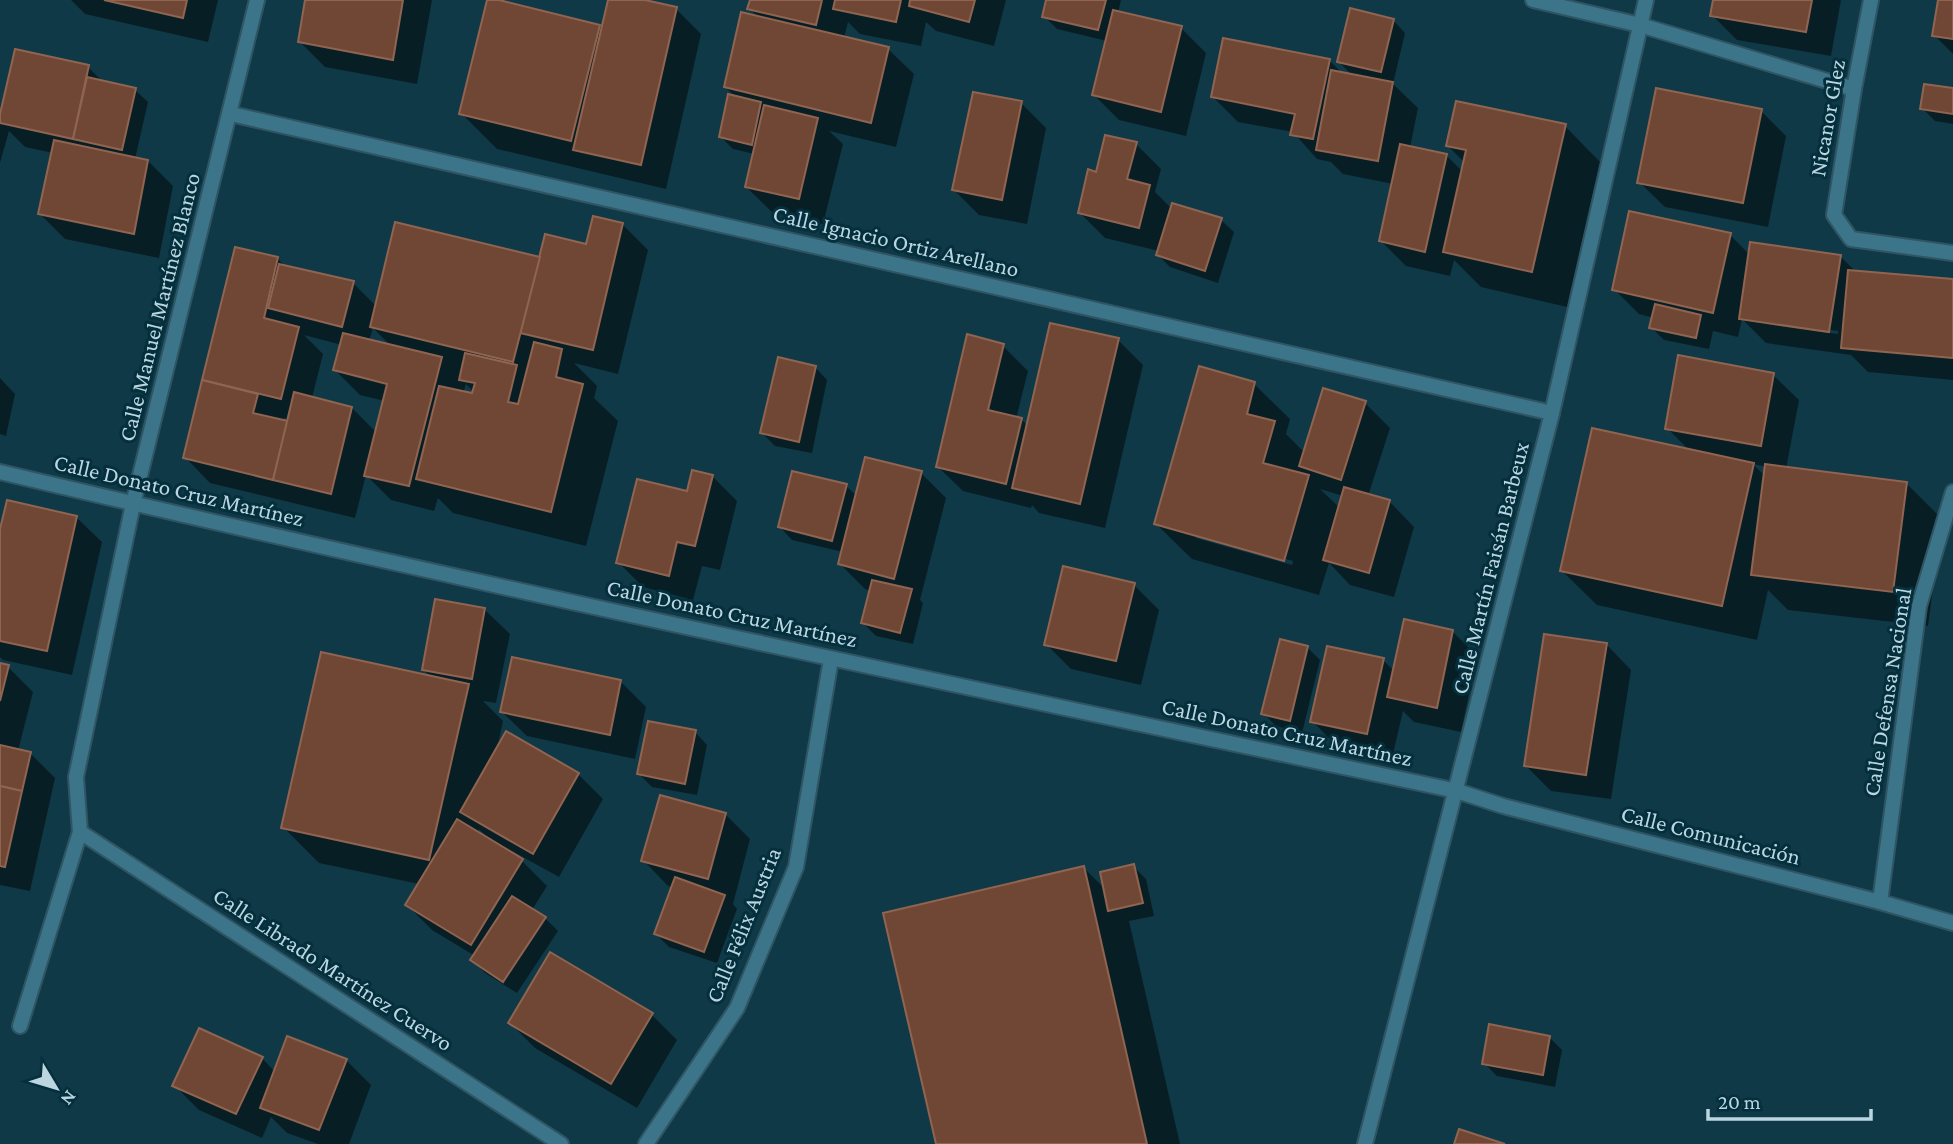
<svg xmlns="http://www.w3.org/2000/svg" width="1953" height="1144" font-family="'Crimson Pro',serif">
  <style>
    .shadow { fill: #0007; fill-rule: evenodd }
    .building { fill: #704734; stroke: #8f6451; stroke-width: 2 }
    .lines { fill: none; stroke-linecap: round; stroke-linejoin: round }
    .street-casing { stroke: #2f5563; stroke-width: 18 }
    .street { stroke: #3c7489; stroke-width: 14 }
    .labels { text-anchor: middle; stroke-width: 6; stroke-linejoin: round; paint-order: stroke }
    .street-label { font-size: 23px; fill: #bcd6e1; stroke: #042f3d }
  </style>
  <rect width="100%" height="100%" fill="#103947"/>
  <g class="shadow">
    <polygon points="71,0 218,0 208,42 85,14"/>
    <polygon points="307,0 432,0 417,84 325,67 300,42"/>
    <polygon points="489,0 599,26 602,30 609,0 637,0 676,9 701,34 666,189 497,149 461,113"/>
    <polygon points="751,0 1006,0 994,46 936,31 926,22 921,46 860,34 848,22 844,38 888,49 914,74 896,147 829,131 843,144 823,224 772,212 746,187 754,154 733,149 721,137 737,98 725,87 760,19 749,8"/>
    <polygon points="1048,0 1121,0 1118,13 1181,28 1206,53 1186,136 1119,120 1094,95 1107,41 1057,29 1044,16"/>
    <polygon points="1715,0 1841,0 1831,56 1737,40 1712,15"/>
    <polygon points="1940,0 1953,0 1953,54 1934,35"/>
    <polygon points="1393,20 1405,33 1393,84 1418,108 1410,148 1446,155 1463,172 1465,163 1447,145 1565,126 1600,162 1567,307 1481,287 1454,260 1450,276 1406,266 1381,241 1393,184 1343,174 1331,162 1317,159 1293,132 1238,122 1213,97 1329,60 1343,74 1353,76 1339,62"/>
    <polygon points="88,67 104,83 135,90 148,102 135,159 148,161 173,186 159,258 65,239 40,214 53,153 25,147 9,131 0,163 0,109 2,111"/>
    <polygon points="1953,90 1953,124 1935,121 1922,108"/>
    <polygon points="1021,103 1046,128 1027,224 979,215 954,190"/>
    <polygon points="1761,111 1786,136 1768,227 1665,207 1639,182"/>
    <polygon points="1136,144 1161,169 1155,192 1172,209 1221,220 1234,232 1218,283 1170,267 1158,255 1159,251 1105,238 1080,213 1097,174"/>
    <path d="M622 224 648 250 618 374 574 363 597 386 594 398 618 421 586 546 453 513 438 498 434 511 391 500 366 475 355 518 210 483 185 457 236 249 277 258 286 267 353 283 377 307 588 246ZM373 328 391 346 369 341ZM304 335 342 345 335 370 360 395 385 401 377 433 352 408 312 398 323 354ZM466 384 474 392 473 395 463 393ZM283 418 290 419 289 423 282 422Z"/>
    <path d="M1730 235 1750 255 1840 256 1856 272 1953 281V380L1868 372 1851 355 1766 343 1742 319 1738 337 1713 331 1709 349 1664 340 1651 327 1654 318 1639 314 1614 289ZM1767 321 1838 331V334L1767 324Z"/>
    <polygon points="1118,340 1143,365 1105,528 1039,513 1032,505 1031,508 963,491 937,466 1003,346 1028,371 1016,419 1022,420 1028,426"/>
    <polygon points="815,367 827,380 812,453 775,446 762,433"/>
    <path d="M1773 375 1799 400 1786 469 1907 484 1942 519 1928 626 1788 610 1768 590 1757 640 1597 605 1561 570 1690 451 1667 428ZM1753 464 1767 467 1766 477Z"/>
    <polygon points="0,378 15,394 6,436 0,434"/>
    <path d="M1254 384 1290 419 1286 434 1305 453 1365 403 1390 428 1368 496 1389 501 1414 527 1394 597 1350 585 1329 563 1319 595 1192 559 1156 524ZM1320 489 1343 496 1340 508ZM1196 534 1293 561 1292 565 1196 538Z"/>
    <polygon points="921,473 946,498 920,600 923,603 913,644 876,636 863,623 871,591 865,589 840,564 843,552 792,540 780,527 846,486 857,496"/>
    <polygon points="712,476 737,501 720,570 702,566 693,600 643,587 618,562 688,493"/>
    <polygon points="76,517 102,542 72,675 3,660 0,657 0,537"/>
    <polygon points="1134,585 1159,610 1141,685 1071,669 1046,644"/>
    <path d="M484 609 510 634 496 703 483 701 503 721 497 749 578 774 603 799 559 877 512 851 510 854 522 861 547 886 532 910 545 918 558 931 517 993 485 973 472 960 475 956 432 930 407 905 419 884 319 863 283 827 432 678 424 670ZM479 829 490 840 478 834Z"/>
    <polygon points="1452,631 1477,656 1461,732 1414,722 1403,711 1392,758 1337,746 1312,721 1383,660 1394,671"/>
    <polygon points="1606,644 1631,670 1611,799 1551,791 1526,766"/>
    <polygon points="1308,648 1320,660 1302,733 1276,726 1263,713"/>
    <polygon points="0,665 8,667 33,692 18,751 30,753 55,778 30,891 0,885"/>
    <polygon points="620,681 646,707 635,759 527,736 501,711"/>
    <polygon points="695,732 707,745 697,795 652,787 639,774"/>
    <polygon points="725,814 750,839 733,904 737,909 717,963 669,947 656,934 674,887 668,886 643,860"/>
    <polygon points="1133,866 1146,879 1154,916 1129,921 1180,1144 937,1144 1084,868 1106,890"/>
    <polygon points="652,1015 677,1040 637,1108 535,1048 510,1023"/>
    <polygon points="1549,1037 1562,1050 1555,1087 1497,1076 1484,1063"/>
    <polygon points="262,1058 275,1072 346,1060 371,1085 349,1144 318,1144 287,1133 271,1117 262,1138 199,1110 174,1085"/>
  </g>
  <g class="building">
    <polygon points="104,0 187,0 183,18"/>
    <polygon points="305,0 403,0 393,60 298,42"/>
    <polygon points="487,0 499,0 600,25 571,141 459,114"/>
    <polygon points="608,0 645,0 677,7 641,165 573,150"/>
    <polygon points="750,0 822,0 816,25 747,9"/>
    <polygon points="835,0 901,0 896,22 833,9"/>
    <polygon points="910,0 975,0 969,22 909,6"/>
    <polygon points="1046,0 1106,0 1098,30 1042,17"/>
    <polygon points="1713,0 1812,0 1806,32 1710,16"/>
    <polygon points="1938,0 1953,0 1953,39 1932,36"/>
    <polygon points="1350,8 1394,19 1381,72 1337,62"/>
    <polygon points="1113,10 1182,26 1161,112 1092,95"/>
    <polygon points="741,12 889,47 871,123 724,87"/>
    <polygon points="1223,38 1330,59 1313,139 1290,135 1295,114 1211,97"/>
    <polygon points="15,49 89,65 73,139 0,123 0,114"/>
    <polygon points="1331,70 1393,82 1378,161 1316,150"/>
    <polygon points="87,77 136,88 122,150 73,139"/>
    <polygon points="1924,84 1953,88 1953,114 1920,109"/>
    <polygon points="1656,88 1762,109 1743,203 1637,183"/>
    <polygon points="973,92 1022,101 1002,200 952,190"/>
    <polygon points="728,94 761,102 752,145 719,137"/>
    <polygon points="1456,101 1566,124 1532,272 1443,252 1466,150 1446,146"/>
    <polygon points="764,105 818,118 799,199 745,187"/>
    <polygon points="1105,135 1137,142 1127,179 1150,185 1139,228 1078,213 1088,169 1096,172"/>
    <polygon points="54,140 148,160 134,234 38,214"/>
    <polygon points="1400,144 1447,154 1425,252 1379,241"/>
    <polygon points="1172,203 1222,218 1205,271 1156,255"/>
    <polygon points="1629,211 1731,233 1713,313 1612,290"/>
    <polygon points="593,216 623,223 593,350 520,333 545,234 586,244"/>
    <polygon points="395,222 540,257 513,362 370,327"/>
    <polygon points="1750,242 1841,255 1829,332 1739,319"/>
    <polygon points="235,247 278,257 264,318 299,327 281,399 202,380"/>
    <polygon points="279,264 354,281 342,327 268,308"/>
    <polygon points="1848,270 1953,279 1953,358 1841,348"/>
    <polygon points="1655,304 1701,315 1696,338 1649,328"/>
    <polygon points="1050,323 1119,338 1080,504 1012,488"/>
    <polygon points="343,333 442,357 409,486 364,476 387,384 333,370"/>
    <polygon points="967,334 1004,344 988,410 1022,418 1006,484 936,467"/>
    <polygon points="534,342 562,349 556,377 583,384 551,512 416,479 439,386 472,393 475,383 459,380 465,353 517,365 508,402 518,404"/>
    <polygon points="1678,355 1774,373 1761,446 1665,429"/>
    <polygon points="778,357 816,366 799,442 760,433"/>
    <polygon points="1199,366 1255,382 1247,414 1275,421 1263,463 1309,475 1284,561 1154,524"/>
    <polygon points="202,380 258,394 253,413 288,421 273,480 183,458"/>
    <polygon points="1323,388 1366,401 1341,480 1299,466"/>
    <polygon points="294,392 352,407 331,494 273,480"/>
    <polygon points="1592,428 1754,463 1722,606 1560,571"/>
    <polygon points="865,457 922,471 894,579 838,564"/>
    <polygon points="1765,464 1907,482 1893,592 1751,575"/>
    <polygon points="692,470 713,475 695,546 677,542 669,576 616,563 637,479 687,491"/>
    <polygon points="792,471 847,484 832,541 778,527"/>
    <polygon points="1344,487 1390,500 1369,573 1323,560"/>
    <polygon points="7,500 77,516 47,651 0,641 0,529"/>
    <polygon points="1063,566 1135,583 1116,661 1044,645"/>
    <polygon points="872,580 912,589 900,633 861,623"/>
    <polygon points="435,599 485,608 472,679 422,670"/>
    <polygon points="1404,619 1453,630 1437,708 1387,697"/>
    <polygon points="1544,634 1607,643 1586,775 1524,766"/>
    <polygon points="1280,639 1308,646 1290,721 1261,714"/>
    <polygon points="1327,646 1384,658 1367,734 1310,722"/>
    <polygon points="321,652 469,684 429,860 281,828"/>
    <polygon points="512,657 621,680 610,735 500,712"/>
    <polygon points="0,663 9,665 0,701"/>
    <polygon points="648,721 696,730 685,784 637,774"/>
    <polygon points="506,731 579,773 533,854 460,812"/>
    <polygon points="0,745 31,752 22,791 0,786"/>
    <polygon points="0,786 22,791 5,867 0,866"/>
    <polygon points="660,795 726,813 708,879 641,861"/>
    <polygon points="457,819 523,859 471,945 405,905"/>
    <polygon points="1134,864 1143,903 1108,911 1100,872"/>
    <polygon points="1084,866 1147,1144 936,1144 883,913"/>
    <polygon points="675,877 725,895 704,952 654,934"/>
    <polygon points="512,896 546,917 503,982 470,960"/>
    <polygon points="550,952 653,1013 611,1084 508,1023"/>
    <polygon points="1489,1024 1550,1036 1543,1075 1482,1064"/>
    <polygon points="199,1028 263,1057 236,1114 172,1086"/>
    <polygon points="287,1036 347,1059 319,1130 260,1108"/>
    <polygon points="1459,1129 1505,1144 1454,1144"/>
  </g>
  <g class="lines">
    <g class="street-casing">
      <g id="street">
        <polyline points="1533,0 1640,25 1854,89"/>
        <polyline points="1871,0 1854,89 1834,215 1851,239 1953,253"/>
        <polyline points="231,114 1552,413"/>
        <path d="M0 472C484 587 971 688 1457 791L1503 806 1880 902 1953 923"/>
        <polyline points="80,832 561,1144"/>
        <polyline points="1880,902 1919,606 1953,492"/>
        <polyline points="20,1026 80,832 76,777 133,504 257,0"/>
        <polyline points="646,1144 737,1008 796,867 831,659"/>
        <polyline points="1365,1144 1552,413 1646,0"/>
      </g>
    </g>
    <use href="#street" class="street"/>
  </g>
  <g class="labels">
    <g class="street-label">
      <text transform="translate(1827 118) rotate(-80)" y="8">Nicanor Glez</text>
      <text transform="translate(896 241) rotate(13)" y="8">Calle Ignacio Ortiz Arellano</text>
      <text transform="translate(159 307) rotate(-76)" y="8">Calle Manuel Martínez Blanco</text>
      <text transform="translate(179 490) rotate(13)" y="8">Calle Donato Cruz Martínez</text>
      <text transform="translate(1490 568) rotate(-76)" y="8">Calle Martín Faisán Barbeux</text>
      <text transform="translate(732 613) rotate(12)" y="8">Calle Donato Cruz Martínez</text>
      <text transform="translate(1887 692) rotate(-81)" y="8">Calle Defensa Nacional</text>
      <text transform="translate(1287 732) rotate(12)" y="8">Calle Donato Cruz Martínez</text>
      <text transform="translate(1711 835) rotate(14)" y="8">Calle Comunicación</text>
      <text transform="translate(743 925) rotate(-68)" y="8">Calle Félix Austria</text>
      <text transform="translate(333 969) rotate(33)" y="8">Calle Librado Martínez Cuervo</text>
    </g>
  </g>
  <g transform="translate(56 1088) rotate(128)" stroke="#042f3d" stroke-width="5" paint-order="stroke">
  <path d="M0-5L12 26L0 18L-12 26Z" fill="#bcd6e1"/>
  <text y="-10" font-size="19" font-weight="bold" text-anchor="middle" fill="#bcd6e1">N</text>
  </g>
  <path d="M1708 1109v10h163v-10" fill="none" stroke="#bcd6e1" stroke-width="3.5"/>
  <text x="1718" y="1109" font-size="21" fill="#bcd6e1" stroke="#042f3d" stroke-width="5" paint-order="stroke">20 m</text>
</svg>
